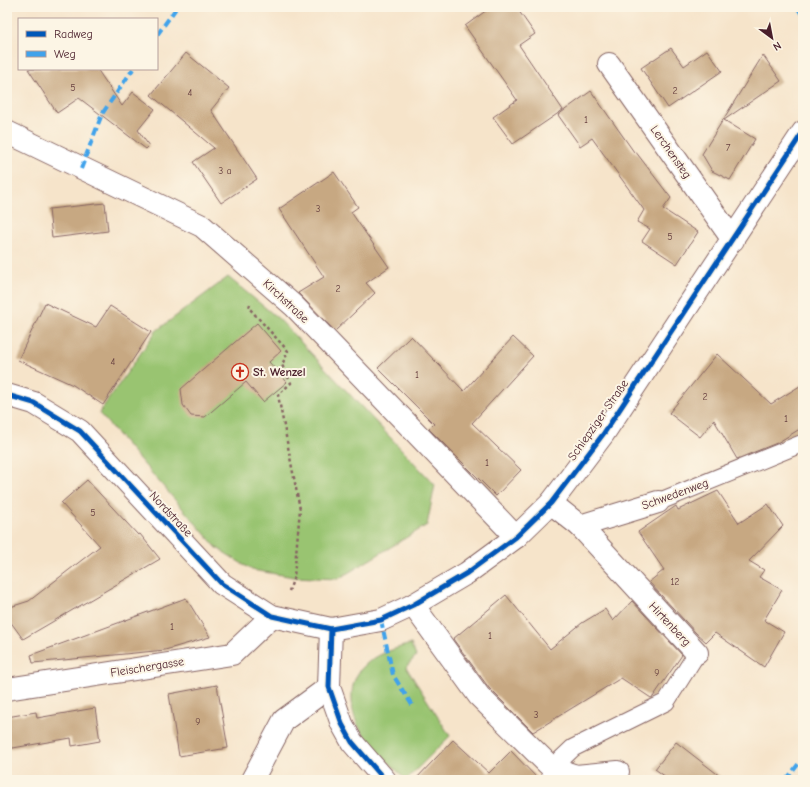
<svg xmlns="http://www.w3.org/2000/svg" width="810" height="787" font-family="'Comic Neue',sans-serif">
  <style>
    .green { fill: #99c471; stroke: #72724e }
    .building { fill: #c7a882 }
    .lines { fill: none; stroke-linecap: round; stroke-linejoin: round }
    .service-casing { stroke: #866463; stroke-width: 19 }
    .minor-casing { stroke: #866463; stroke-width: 24 }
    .tertiary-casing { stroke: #866463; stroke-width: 24 }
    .path { stroke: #866463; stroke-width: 2.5; stroke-dasharray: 3 3; stroke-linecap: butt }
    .service { stroke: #fff; stroke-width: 17 }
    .minor { stroke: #fff; stroke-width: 22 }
    .tertiary { stroke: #fff; stroke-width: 22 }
    .quiet { stroke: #40a2eb; stroke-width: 4; stroke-dasharray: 8 4; stroke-linecap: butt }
    .cycleway-casing { stroke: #fcf5e5; stroke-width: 8 }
    .cycleway { stroke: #0057b8; stroke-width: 5 }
    .labels { text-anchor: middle; stroke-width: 4; stroke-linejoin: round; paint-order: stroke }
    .number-label { font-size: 10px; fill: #694141 }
    .street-label { font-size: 12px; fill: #4a1f2b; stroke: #fcf5e5 }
    .poi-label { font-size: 12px; font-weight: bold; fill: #4a1f2b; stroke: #fcf5e5; text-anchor: start }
  </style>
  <rect width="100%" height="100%" fill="#fcf5e5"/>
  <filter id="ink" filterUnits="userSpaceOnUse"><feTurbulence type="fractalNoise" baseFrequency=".025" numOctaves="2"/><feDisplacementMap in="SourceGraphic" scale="8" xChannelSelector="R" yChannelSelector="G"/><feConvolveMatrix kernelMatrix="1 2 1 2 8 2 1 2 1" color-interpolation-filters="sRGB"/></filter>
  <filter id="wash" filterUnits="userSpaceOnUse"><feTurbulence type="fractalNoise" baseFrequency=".012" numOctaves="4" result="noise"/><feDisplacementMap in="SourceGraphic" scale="16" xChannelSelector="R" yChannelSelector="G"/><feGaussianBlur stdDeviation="0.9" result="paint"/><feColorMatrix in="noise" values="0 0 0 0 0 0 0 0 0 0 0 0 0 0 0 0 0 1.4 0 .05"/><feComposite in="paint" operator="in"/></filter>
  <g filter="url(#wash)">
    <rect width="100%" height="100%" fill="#f6e4ca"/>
    <g class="green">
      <polygon points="228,277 279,319 435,485 427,525 338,579 294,577 252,570 217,548 99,413 156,331"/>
      <path d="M411 644 416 656 406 667 450 736 406 780C392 765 375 751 364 735 357 726 352 713 352 701 349 664 381 652 411 644Z"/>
    </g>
    <g id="blocks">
      <g class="building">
        <polygon points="491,7 516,7 535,34 519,45 563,110 513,144 493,117 517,100 465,26"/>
        <polygon points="671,48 684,66 707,50 722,71 668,108 641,68"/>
        <polygon points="186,53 229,88 211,110 257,179 221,203 193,162 214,148 151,95"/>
        <polygon points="763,55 781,81 724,120 755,139 730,180 712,171 702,154"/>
        <polygon points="28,69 97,69 122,106 133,92 155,109 138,130 149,146 146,149 79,98 57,113"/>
        <polygon points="591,91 634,152 635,151 671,198 663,209 698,232 677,264 642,241 650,229 637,222 644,210 592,138 580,146 558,115"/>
        <polygon points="334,172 358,207 351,212 389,267 366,283 375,293 335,331 298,293 324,277 279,209"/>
        <polygon points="105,203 108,231 52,238 49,209"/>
        <polygon points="45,303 96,327 110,306 151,332 103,405 73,385 18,360"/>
        <polygon points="257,323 281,351 269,362 287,382 263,402 246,382 205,417 191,416 183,405 181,389"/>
        <polygon points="411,336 464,391 513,337 533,356 472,423 521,470 496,496 429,429 434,424 378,368"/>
        <polygon points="717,354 771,404 803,384 803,427 777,443 737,459 714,420 700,437 669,413"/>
        <polygon points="87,480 138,535 140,534 160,559 23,639 7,617 7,608 29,601 100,546 61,503"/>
        <polygon points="718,491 739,523 768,504 783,526 749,561 764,570 759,577 782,590 764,620 784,632 764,667 715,633 706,642 696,633 649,582 664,570 638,532 676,506 678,510"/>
        <polygon points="506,595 550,649 582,623 605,609 613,621 632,601 682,655 653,697 651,698 621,678 533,732 489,688 453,639"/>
        <polygon points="186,598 210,637 165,650 33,663 31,655"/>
        <polygon points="217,685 228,748 179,756 169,694"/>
        <polygon points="95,708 100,741 72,746 71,738 7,749 7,717 36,712 37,718"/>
        <polygon points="453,740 489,773 511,751 539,780 415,780"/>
        <polygon points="676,742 725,780 670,780 655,769"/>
      </g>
    </g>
  </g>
  <g filter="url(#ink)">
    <use href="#blocks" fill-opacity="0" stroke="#866463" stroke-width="1"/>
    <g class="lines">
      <g class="service-casing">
        <g id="service">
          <polyline points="658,502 803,443"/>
          <polyline points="552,768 573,748 666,702 697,653"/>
        </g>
      </g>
      <g class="minor-casing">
        <g id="minor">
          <polyline points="609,64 733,240"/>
          <polyline points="7,132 202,226 294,306 516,537"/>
          <polyline points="551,503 580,526 658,502"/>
          <polyline points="580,526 697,653"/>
          <polyline points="413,605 479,696 552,768 576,776 618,772"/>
          <polyline points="331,629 329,687 342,724 352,742 385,780"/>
          <polyline points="7,689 232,654 272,616"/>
          <polyline points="252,780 284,720 329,687"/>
        </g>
      </g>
      <g class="tertiary-casing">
        <polyline id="tertiary" points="7,395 34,403 80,431 222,584 272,616 331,629 381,620 413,605 467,573 516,537 551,503 604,433 803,132"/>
      </g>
      <polyline class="path" points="250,304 249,308 288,351 282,365 291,383 278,395 300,509 294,577 289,591"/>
      <use href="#service" class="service"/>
      <use href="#minor" class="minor"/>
      <use href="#tertiary" class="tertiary"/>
      <g class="quiet">
        <polyline points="797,7 803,16"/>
        <polyline points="157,35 177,7"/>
        <polyline points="81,169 102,114 133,69"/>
        <polyline points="381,620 393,675 412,705"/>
        <polyline points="786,780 803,758"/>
      </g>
      <g class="cycleway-casing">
        <g id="cycleway">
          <polyline points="7,395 34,403 80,431 222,584 272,616 331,629 381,620 413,605 467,573 516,537 551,503 604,433 803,132"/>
          <polyline points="331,629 329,687 342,724 352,742 385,780"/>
        </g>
      </g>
      <use href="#cycleway" class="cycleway"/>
    </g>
  </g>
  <defs>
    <g id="church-ring" transform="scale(0.9)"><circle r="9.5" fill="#fcf5e5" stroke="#c8321e" stroke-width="1.5"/><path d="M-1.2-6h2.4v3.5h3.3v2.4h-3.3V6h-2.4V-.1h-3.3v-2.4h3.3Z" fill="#c8321e"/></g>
  </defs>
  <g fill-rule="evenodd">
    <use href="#church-ring" x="240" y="372"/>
  </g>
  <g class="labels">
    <g class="number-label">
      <text x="73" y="91">5</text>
      <text x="675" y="94">2</text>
      <text x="190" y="96">4</text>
      <text x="586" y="123">1</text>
      <text x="728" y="151">7</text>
      <text x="225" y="174">3 a</text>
      <text x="318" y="212">3</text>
      <text x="670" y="240">5</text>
      <text x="338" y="292">2</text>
      <text x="113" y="365">4</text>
      <text x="417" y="378">1</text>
      <text x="705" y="400">2</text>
      <text x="786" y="422">1</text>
      <text x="487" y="466">1</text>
      <text x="93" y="516">5</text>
      <text x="675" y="585">12</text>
      <text x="172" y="630">1</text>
      <text x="490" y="639">1</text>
      <text x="657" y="676">9</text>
      <text x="536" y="718">3</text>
      <text x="198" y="725">9</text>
    </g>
    <g class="street-label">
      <text transform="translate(671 152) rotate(55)" y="4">Lerchensteg</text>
      <text transform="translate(286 301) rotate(43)" y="4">Kirchstraße</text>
      <text transform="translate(598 420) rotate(-55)" y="4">Schiepziger Straße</text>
      <text transform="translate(675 494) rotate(-20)" y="4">Schwedenweg</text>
      <text transform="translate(171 514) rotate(47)" y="4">Nordstraße</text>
      <text transform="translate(670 624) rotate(47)" y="4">Hirtenberg</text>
      <text transform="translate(147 667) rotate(-9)" y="4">Fleischergasse</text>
    </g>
    <g class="poi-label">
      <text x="253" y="376">St. Wenzel</text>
    </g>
  </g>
  <rect width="810" height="787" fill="none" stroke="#fcf5e5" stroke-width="24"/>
  <rect x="18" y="18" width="140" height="52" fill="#fcf5e5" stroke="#b59f9b"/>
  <rect x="26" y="31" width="20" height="6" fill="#0057b8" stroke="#b59f9b"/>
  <text x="54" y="38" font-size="12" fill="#4a1f2b">Radweg</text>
  <rect x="26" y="51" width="20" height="6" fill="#40a2eb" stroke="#b59f9b"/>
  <text x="54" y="58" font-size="12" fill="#4a1f2b">Weg</text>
  <g transform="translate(772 38) rotate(148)" stroke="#fcf5e5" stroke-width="3" paint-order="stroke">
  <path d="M0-3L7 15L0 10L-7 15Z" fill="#4a1f2b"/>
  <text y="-6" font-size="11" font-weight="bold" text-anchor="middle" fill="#4a1f2b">N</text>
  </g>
</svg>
